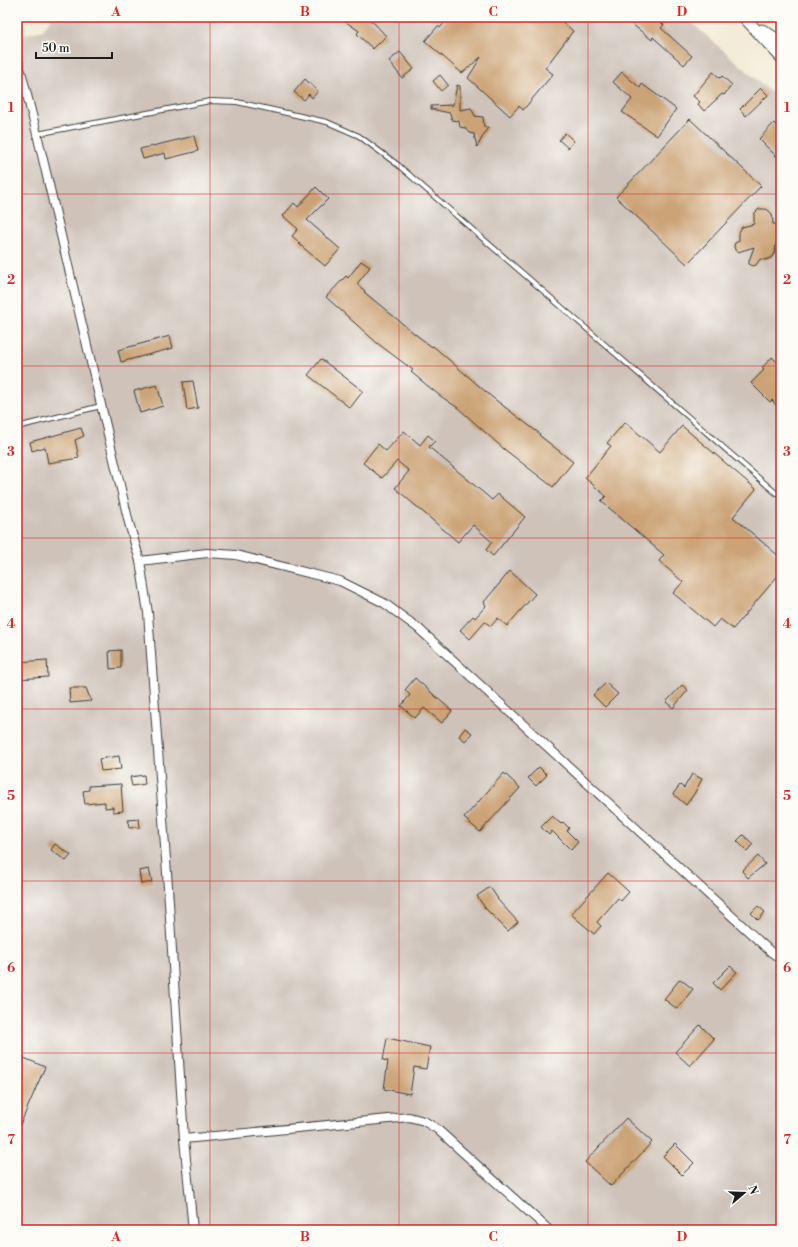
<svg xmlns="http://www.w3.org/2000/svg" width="798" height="1247" font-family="'Libre Bodoni',serif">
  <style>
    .industrial { fill: #cec2b9 }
    .building { fill: #cba376 }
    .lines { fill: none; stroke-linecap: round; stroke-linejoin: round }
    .lane-casing { stroke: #3c3b38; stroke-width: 6 }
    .street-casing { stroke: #3c3b38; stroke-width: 10 }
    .secondary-casing { stroke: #3c3b38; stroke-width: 13 }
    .lane { stroke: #fff; stroke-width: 4 }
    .street { stroke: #fff; stroke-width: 8 }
    .secondary { stroke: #fff; stroke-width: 11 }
    .grid { fill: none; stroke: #d62828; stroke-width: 1; stroke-opacity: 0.55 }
    .neatline { fill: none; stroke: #d62828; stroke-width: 1.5 }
    .grid-label { font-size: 13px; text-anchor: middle; font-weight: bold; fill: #d62828 }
  </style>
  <rect width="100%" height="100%" fill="#fdfcf7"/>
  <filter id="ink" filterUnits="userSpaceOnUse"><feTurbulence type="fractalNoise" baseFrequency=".025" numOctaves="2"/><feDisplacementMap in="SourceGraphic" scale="8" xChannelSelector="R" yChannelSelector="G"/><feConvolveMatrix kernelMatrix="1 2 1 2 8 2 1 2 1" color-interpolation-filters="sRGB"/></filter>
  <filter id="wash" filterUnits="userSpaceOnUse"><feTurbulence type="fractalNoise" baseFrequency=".012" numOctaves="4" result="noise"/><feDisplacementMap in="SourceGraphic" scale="16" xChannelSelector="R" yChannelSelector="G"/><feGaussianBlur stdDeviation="0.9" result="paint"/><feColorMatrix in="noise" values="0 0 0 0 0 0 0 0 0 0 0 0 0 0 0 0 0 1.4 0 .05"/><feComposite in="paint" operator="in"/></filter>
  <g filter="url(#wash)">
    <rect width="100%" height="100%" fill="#f3ecd8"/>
    <polygon class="industrial" points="52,17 685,17 781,101 781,1230 17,1230 17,36 43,30"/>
    <g id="blocks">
      <g class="building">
        <polygon points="339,17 365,17 374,23 386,36 373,49 357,34 359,31"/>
        <polygon points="449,17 557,17 573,31 545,68 553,74 523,110 519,106 510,116 468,78 481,57 462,73 425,41 438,26 440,28"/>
        <polygon points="623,17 654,17 664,25 661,28 692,56 684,65 653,37 652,40"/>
        <polygon points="400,52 414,69 402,78 389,61"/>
        <polygon points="622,72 640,88 642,84 676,109 657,136 622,112 632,99 613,82"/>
        <polygon points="713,72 720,78 722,76 732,85 724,95 722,94 704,111 698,104 700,102 693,96"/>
        <polygon points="440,75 448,85 441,91 433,81"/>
        <polygon points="305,79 318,91 312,98 309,94 304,100 294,92"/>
        <polygon points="457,85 460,86 460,110 471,108 475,116 483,117 484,127 488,127 477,147 474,134 469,133 465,128 460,127 459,121 452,120 450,113 431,109 431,106 453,105"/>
        <polygon points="761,88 768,95 746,116 740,109"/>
        <polygon points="690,119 761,186 687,264 616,197"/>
        <polygon points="774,123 781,130 781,161 759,139"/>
        <polygon points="565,133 574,141 568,148 559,140"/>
        <polygon points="194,136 198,151 166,159 165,153 143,159 140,149"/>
        <polygon points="316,187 328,199 307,220 340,249 325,266 299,244 300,243 292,236 298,229 283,216 294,203 298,207"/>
        <polygon points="759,209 765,209 768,210 772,214 773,224 781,224 781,242 776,243 775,253 771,258 765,260 760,259 756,265 753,266 749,264 749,261 754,247 738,252 735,250 734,246 735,243 739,241 739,232 742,227 754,224 754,214"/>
        <polygon points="361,261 370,267 357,284 365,291 364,292 415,334 432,347 433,346 493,398 540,434 539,435 573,462 553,487 504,449 458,408 439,395 423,382 411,372 413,370 377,343 326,297 346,276 348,278"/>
        <polygon points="170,336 173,348 121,362 118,350"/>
        <polygon points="772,357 781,366 781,411 772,400 770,402 751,383 764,370 762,368"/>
        <polygon points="321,359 363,391 350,408 308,375"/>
        <polygon points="193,381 198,408 187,410 183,382"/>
        <polygon points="157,385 163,406 140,413 134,391"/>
        <polygon points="625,422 660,452 682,426 756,489 733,517 781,558 781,572 733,629 720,619 713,627 673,593 683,582 659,561 664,555 601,501 606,496 585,478 611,446 607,443"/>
        <polygon points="81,428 84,436 75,440 79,458 48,463 45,447 32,451 30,442"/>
        <polygon points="404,431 420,445 428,435 435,441 429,447 492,500 498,494 525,517 493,556 486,550 492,542 473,525 458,542 395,488 409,471 397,461 382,478 363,463 378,444 386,451"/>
        <polygon points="510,571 535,594 507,626 498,618 491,626 485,622 470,639 460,630 473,616 475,618 486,606 484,602"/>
        <polygon points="121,650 121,668 110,669 109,651"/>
        <polygon points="47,660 48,677 17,679 17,662"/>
        <polygon points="415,678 452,711 442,723 424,708 415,718 401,706 410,695 405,690"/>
        <polygon points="606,683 618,694 605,707 593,695"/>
        <polygon points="682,685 688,690 673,708 666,702"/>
        <polygon points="69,688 86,688 91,701 70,703"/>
        <polygon points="465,728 472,733 465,741 459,736"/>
        <polygon points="119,756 121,769 101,771 99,759"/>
        <polygon points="539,767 547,775 536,786 528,778"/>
        <polygon points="504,773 520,788 480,832 464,818"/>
        <polygon points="692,774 702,779 694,794 686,805 673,794 680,785 684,788"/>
        <polygon points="144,775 145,784 132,786 130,777"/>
        <polygon points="121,784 123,811 113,812 113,807 105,808 105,802 85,804 83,791 89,790 89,786"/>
        <polygon points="552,816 561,824 563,822 569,828 567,831 578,842 571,850 552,831 549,835 541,827"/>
        <polygon points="139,819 140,827 129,828 128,820"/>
        <polygon points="743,835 753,844 747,851 737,841"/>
        <polygon points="55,844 71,855 66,861 51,850"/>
        <polygon points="758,856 765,864 748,878 742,871"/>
        <polygon points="149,869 152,882 141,884 139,871"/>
        <polygon points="608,873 629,892 621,901 618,898 597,922 601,926 594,934 571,914"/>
        <polygon points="490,887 498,899 497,899 518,922 508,931 485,908 477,896"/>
        <polygon points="758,906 765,912 758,920 751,913"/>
        <polygon points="730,966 737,972 720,990 713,983"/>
        <polygon points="680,979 693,989 677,1009 664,999"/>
        <polygon points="700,1025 714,1039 690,1066 675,1052"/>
        <polygon points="387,1038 430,1047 426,1069 414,1067 410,1094 384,1089 388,1061 383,1060"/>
        <polygon points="17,1055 45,1067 17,1132"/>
        <polygon points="626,1118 652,1142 611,1186 585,1162"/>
        <polygon points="675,1144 694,1163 682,1175 663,1156"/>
      </g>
    </g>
  </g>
  <g filter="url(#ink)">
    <use href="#blocks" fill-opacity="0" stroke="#3c3b38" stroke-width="1"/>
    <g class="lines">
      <g class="lane-casing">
        <g id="lane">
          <polyline points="37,134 210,101 237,102 327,122 359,136 398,165 776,493"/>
          <polyline points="17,427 101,406"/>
        </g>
      </g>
      <g class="street-casing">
        <g id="street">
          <polyline points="17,56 37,134 129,523 140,561 148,613 168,887 184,1139 193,1230"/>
          <polyline points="140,561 207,553 236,555 340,581 384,603 418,628 771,952 781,959"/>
          <polyline points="184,1139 409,1117 424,1121 437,1129 549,1230"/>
        </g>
      </g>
      <g class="secondary-casing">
        <g id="secondary">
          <polyline points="744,17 781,57"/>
          <polyline points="762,30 781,42"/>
        </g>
      </g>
      <use href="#lane" class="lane"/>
      <use href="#street" class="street"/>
      <use href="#secondary" class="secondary"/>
    </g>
  </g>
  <path class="grid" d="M210 17V1230M399 17V1230M588 17V1230M17 194H781M17 366H781M17 538H781M17 709H781M17 881H781M17 1053H781"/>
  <rect width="798" height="1247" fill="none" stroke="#fdfcf7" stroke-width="44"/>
  <g transform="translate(744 1193) rotate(71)" stroke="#fdfcf7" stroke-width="3" paint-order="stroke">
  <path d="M0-3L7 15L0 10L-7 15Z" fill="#1c1c1c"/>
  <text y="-6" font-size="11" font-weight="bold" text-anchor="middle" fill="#1c1c1c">N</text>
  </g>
  <path d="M36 52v6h76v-6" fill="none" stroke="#1c1c1c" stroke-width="2"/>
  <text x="42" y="52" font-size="12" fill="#1c1c1c" stroke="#fdfcf7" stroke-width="3" paint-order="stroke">50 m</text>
  <rect x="22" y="22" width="754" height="1203" class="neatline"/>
  <g class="grid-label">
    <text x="116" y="16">A</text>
    <text x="305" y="16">B</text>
    <text x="493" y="16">C</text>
    <text x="682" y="16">D</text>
    <text x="11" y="112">1</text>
    <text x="787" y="112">1</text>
    <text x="11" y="284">2</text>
    <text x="787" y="284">2</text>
    <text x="11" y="456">3</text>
    <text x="787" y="456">3</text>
    <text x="11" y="628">4</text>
    <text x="787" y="628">4</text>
    <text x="11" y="800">5</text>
    <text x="787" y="800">5</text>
    <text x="11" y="972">6</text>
    <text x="787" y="972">6</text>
    <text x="11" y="1144">7</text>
    <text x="787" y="1144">7</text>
    <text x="116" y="1241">A</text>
    <text x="305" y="1241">B</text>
    <text x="493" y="1241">C</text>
    <text x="682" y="1241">D</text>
  </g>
</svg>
